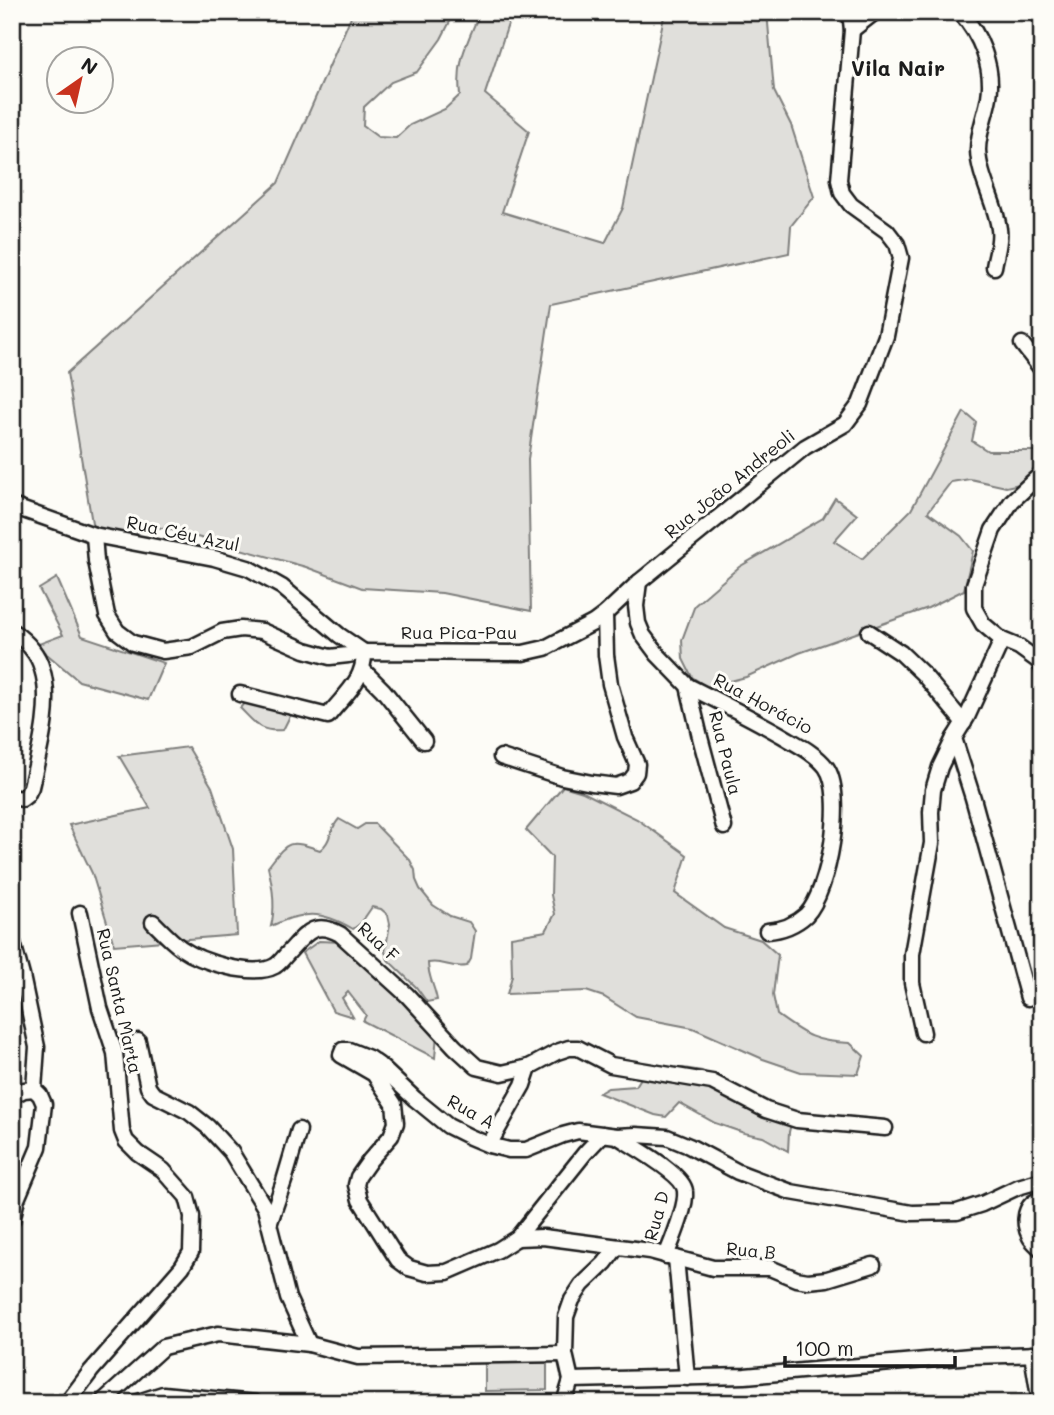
<svg xmlns="http://www.w3.org/2000/svg" width="1054" height="1415" font-family="Mali,sans-serif">
  <style>
    .green { fill: #e0dfdb; stroke: #7e7e7c; stroke-width: 2 }
    .lines { fill: none; stroke-linecap: round; stroke-linejoin: round }
    .minor-casing { stroke: #1c1c1c; stroke-width: 19 }
    .minor { stroke: #fdfcf7; stroke-width: 14 }
    .labels { text-anchor: middle; stroke-width: 6; stroke-linejoin: round; paint-order: stroke }
    .street-label { font-size: 18px; fill: #1c1c1c; stroke: #fdfcf7 }
    .quarter-label { font-size: 21px; font-weight: bold; fill: #1c1c1c; stroke: #fdfcf7 }
  </style>
  <rect width="100%" height="100%" fill="#fdfcf7"/>
  <filter id="ink" filterUnits="userSpaceOnUse"><feTurbulence type="fractalNoise" baseFrequency=".0143" numOctaves="2"/><feDisplacementMap in="SourceGraphic" scale="14" xChannelSelector="R" yChannelSelector="G"/><feConvolveMatrix kernelMatrix="1 2 1 2 8 2 1 2 1" color-interpolation-filters="sRGB"/></filter>
  <g filter="url(#ink)">
    <g class="green">
      <path d="M353 12H455L441 39 417 72 391 82 364 107 363 126 378 137 396 138 410 125 445 109 460 95C456 61 467 43 480 12H512L485 94 529 131 502 212 605 243 623 208 665 12H767L774 91 791 125 814 197 791 226 789 253 551 304 528 459 531 611 442 593 362 588 306 567 168 529 149 526 132 537 93 529 67 373 278 183Z"/>
      <polygon points="964,412 976,422 972,441 988,451 1042,451 1039,470 1024,483 1006,487 970,479 951,482 928,512 961,536 973,551 964,590 928,608 799,653 746,677 707,687 692,677 683,659 682,640 695,605 739,567 823,518 835,498 857,515 834,541 862,559 911,510"/>
      <polygon points="57,578 82,636 164,663 148,700 79,681 36,645 63,635 39,589"/>
      <path d="M253 692 298 700 283 730C259 732 256 724 240 708Z"/>
      <polygon points="188,747 212,787 233,849 237,935 114,945 92,873 69,825 150,808 119,756"/>
      <path d="M563 786 583 792 637 819 687 855 675 893 724 928 761 940 778 955 773 995 777 1015C805 1035 814 1042 850 1043L864 1056 858 1074 801 1072 763 1059 693 1028 636 1017 604 997 586 991 507 994 512 976 511 937 546 931 555 914 551 895 552 857 526 830Z"/>
      <path d="M339 819 357 829 365 824H375L410 860 415 870 416 880 420 889 433 905 450 916 469 922 475 931 471 959 467 966C450 969 444 960 428 963 428 977 435 987 437 1000L427 1002 416 987 388 960 385 952 390 924 388 915 381 909 372 907 361 923 353 929C321 910 303 911 271 926 276 907 273 887 268 867 288 841 288 839 320 850 332 841 328 831 339 819Z"/>
      <polygon points="319,941 341,942 438,1021 435,1058 363,1021 366,1015 348,992 342,998 353,1017 333,1011 302,953"/>
      <polygon points="635,1065 644,1068 683,1068 702,1071 767,1104 794,1112 789,1132 788,1151 763,1137 744,1133 715,1123 679,1103 666,1117 655,1115 599,1093 608,1088 636,1086 641,1078"/>
      <polygon points="547,1362 547,1390 485,1391 485,1363"/>
    </g>
    <g class="lines">
      <g class="minor-casing">
        <g id="minor">
          <path d="M960 12C980 34 994 67 989 97 986 115 978 132 978 150 979 178 996 203 999 229 1001 242 996 254 994 267"/>
          <polyline points="852,30 875,12"/>
          <polyline points="1022,344 1042,370"/>
          <polyline points="1042,473 1012,501 993,530 974,585 974,608 983,624 1002,640 1019,647 1037,660 1042,667"/>
          <polyline points="12,506 94,535 214,558 248,568 282,587 339,635 364,652"/>
          <polyline points="94,535 96,561 107,615 117,631 133,643 163,651 192,647 222,632 241,629 262,631 305,650 330,657 348,655 364,652 523,653 545,648 593,623 605,614 639,582 805,447 845,424 860,404 886,336 901,258 897,244 887,231 851,205 842,193 839,180 852,30 850,12"/>
          <polyline points="639,582 636,606 638,623 643,635 658,655 688,686 700,737 724,827"/>
          <path d="M12 631C25 640 38 653 42 669 53 703 39 753 31 787L27 795 22 799 12 797"/>
          <polyline points="869,632 901,653 923,674 964,723"/>
          <polyline points="1002,640 967,717 954,738 973,798 1028,998"/>
          <polyline points="363,670 383,690 424,741"/>
          <path d="M688 686C720 702 752 718 783 736 798 745 815 753 826 767 846 794 829 892 806 915 795 925 782 930 767 931"/>
          <path d="M240 694 328 716C344 695 365 680 364 652"/>
          <polyline points="501,757 562,777 592,783 616,786 630,781 636,773 637,764 625,737 610,684 606,655 605,614"/>
          <path d="M153 922C162 931 171 941 181 948 201 962 253 978 275 966 280 963 284 957 287 954 305 935 313 919 340 934L407 995 455 1047 477 1067 502 1073 529 1067 557 1052 569 1048H578L611 1065 712 1082 766 1110 797 1120 885 1128"/>
          <polyline points="12,939 22,976 37,1047 34,1089 40,1095 44,1104 39,1147 17,1199 12,1221"/>
          <polyline points="923,1033 912,983 912,954 932,843 931,812 933,790 940,767 954,738"/>
          <polyline points="138,1041 148,1087 153,1094 189,1112 208,1127 231,1152 265,1208 288,1298 309,1344"/>
          <polyline points="12,1096 24,1090 34,1089"/>
          <polyline points="603,1134 585,1153 517,1238 498,1250 447,1272 427,1273 409,1268 398,1260 389,1246 360,1200 356,1185 358,1177 370,1160 391,1136 396,1123 394,1104 374,1074 341,1055 343,1050 349,1050 369,1058 379,1065 415,1099 448,1126 470,1137 489,1145 509,1150 526,1150 563,1135 578,1131 617,1136 636,1135 667,1137 689,1146 738,1172 791,1192 912,1213 957,1212 982,1204 1018,1187 1042,1180"/>
          <path d="M617 1136C632 1146 684 1174 685 1191 687 1206 672 1241 666 1256"/>
          <polyline points="489,1145 523,1085 529,1067"/>
          <path d="M1042 1199C1024 1203 1022 1222 1030 1237 1032 1241 1038 1246 1042 1250"/>
          <polyline points="270,1222 284,1181 299,1130"/>
          <polyline points="517,1238 543,1237 650,1251 713,1268 770,1268 796,1279 808,1281 827,1279 873,1265"/>
          <polyline points="676,1258 687,1378"/>
          <polyline points="1032,1354 1040,1403"/>
          <polyline points="571,1380 745,1376 971,1356 1042,1354"/>
          <polyline points="67,1403 91,1371 182,1267 191,1252 192,1216 187,1197 163,1170 138,1153 126,1141 122,1131 115,1053 100,1008 80,913"/>
          <polyline points="101,1403 163,1347 218,1334 309,1344 358,1357 565,1354"/>
          <polyline points="135,1403 163,1394 255,1403"/>
          <polyline points="564,1403 571,1380 565,1354 566,1317 572,1300 582,1285 605,1263 617,1247"/>
        </g>
      </g>
      <use href="#minor" class="minor"/>
    </g>
  </g>
  <g class="labels">
    <g class="street-label">
      <text transform="translate(730 484) rotate(-39)" y="6">Rua João Andreoli</text>
      <text transform="translate(183 534) rotate(12)" y="6">Rua Céu Azul</text>
      <text x="459" y="639">Rua Pica-Pau</text>
      <text transform="translate(763 704) rotate(28)" y="6">Rua Horácio</text>
      <text transform="translate(725 753) rotate(76)" y="6">Rua Paula</text>
      <text transform="translate(378 942) rotate(43)" y="6">Rua F</text>
      <text transform="translate(119 1001) rotate(77)" y="6">Rua Santa Marta</text>
      <text transform="translate(471 1112) rotate(29)" y="6">Rua A</text>
      <text transform="translate(657 1216) rotate(-75)" y="6">Rua D</text>
      <text transform="translate(751 1251) rotate(5)" y="6">Rua B</text>
    </g>
    <g class="quarter-label">
      <text x="898" y="76">Vila Nair</text>
    </g>
  </g>
  <rect width="1054" height="1415" fill="none" stroke="#fdfcf7" stroke-width="42"/>
  <rect x="21" y="21" width="1012" height="1373" fill="none" stroke="#1c1c1c" stroke-width="2.5" filter="url(#ink)"/>
  <g transform="translate(80 80) rotate(34)"><circle r="33" fill="#fdfcf7" stroke="#a3a29f" stroke-width="2"/>
  <path d="M0-5L12 26L0 18L-12 26Z" fill="#c8321e"/>
  <text y="-10" font-size="19" font-weight="bold" text-anchor="middle" fill="#1c1c1c">N</text>
  </g>
  <path d="M785 1356v10h170v-10" fill="none" stroke="#1c1c1c" stroke-width="3.5"/>
  <text x="795" y="1356" font-size="21" fill="#1c1c1c" stroke="#fdfcf7" stroke-width="5" paint-order="stroke">100 m</text>
</svg>
